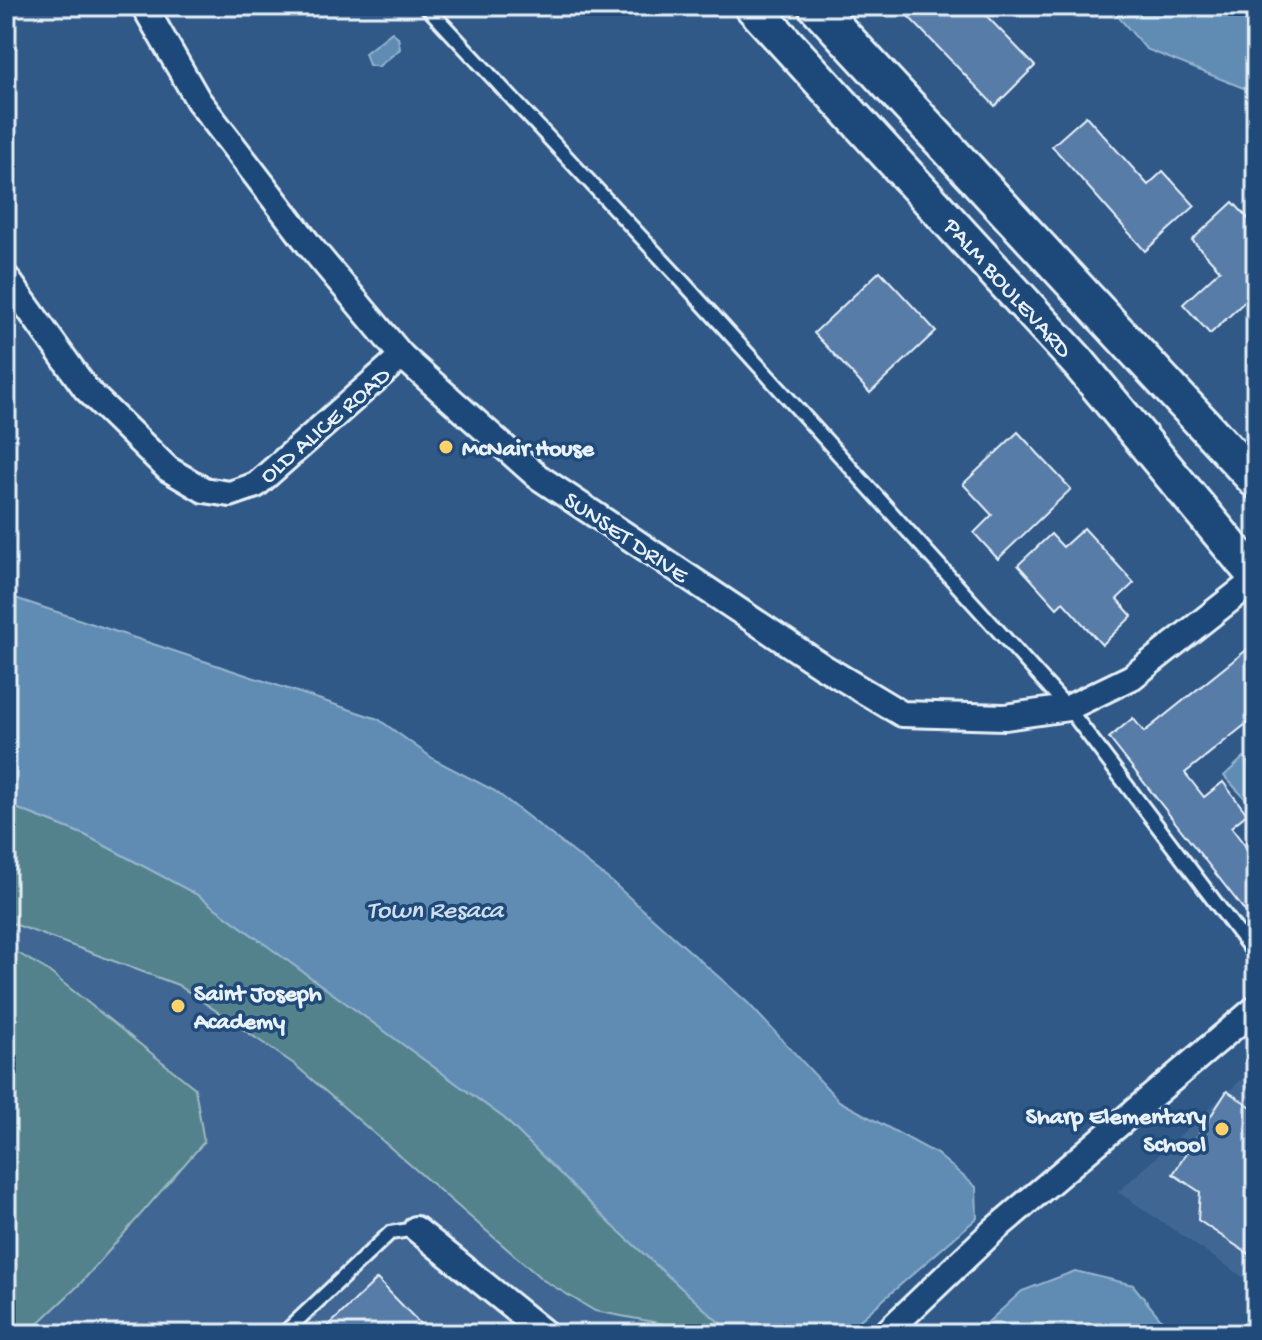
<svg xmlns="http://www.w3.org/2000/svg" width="1262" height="1340" font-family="'Gochi Hand',sans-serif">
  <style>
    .built { fill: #3f6694 }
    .green { fill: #52828d; stroke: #9dbac2; stroke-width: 2 }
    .water { fill: #618cb3; stroke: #97b4cf; stroke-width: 2 }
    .building { fill: #597ba8; stroke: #e8f1f8; stroke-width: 2 }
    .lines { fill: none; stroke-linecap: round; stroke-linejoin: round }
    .lane-casing { stroke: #e8f1f8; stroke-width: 18 }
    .street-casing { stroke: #e8f1f8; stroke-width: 30 }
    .secondary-casing { stroke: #e8f1f8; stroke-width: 40 }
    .lane { stroke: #1f4a7a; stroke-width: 12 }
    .street { stroke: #1f4a7a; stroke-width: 24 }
    .secondary { stroke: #1f4a7a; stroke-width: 34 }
    .poi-dot { fill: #ffd166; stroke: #1f4a7a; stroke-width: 3 }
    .labels { text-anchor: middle; stroke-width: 7; stroke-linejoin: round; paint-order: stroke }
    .street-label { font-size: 24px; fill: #e8f1f8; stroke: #1f4a7a }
    .poi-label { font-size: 24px; font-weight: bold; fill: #e8f1f8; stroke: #1f4a7a; text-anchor: start }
    .water-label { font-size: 26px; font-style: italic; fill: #cdddea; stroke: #1f4a7a }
  </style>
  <rect width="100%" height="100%" fill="#305988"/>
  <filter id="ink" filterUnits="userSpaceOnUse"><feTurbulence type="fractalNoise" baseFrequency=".0125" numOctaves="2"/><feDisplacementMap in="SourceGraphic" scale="16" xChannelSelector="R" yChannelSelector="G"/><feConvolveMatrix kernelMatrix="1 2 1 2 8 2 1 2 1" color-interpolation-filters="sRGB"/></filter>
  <g filter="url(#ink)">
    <g class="built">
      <polygon points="6,804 611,1224 732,1334 6,1334"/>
      <polygon points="1256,1066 1256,1286 1118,1192"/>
    </g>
    <g class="green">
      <polygon points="6,804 85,835 196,894 504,1118 611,1224 720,1323 664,1324 595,1311 543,1280 294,1064 178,985 6,921"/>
      <polygon points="6,946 47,970 195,1088 204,1142 80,1284 27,1334 6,1334"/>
    </g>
    <g class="water">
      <polygon points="1109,6 1256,6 1256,93 1146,49"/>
      <polygon points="392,32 398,37 400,49 378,67 369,65 365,53"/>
      <polygon points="6,595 378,719 435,760 495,791 612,882 748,1003 839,1101 937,1154 976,1187 977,1218 844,1334 732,1334 611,1224 504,1118 196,894 85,835 6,804"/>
      <polygon points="1244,757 1256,772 1256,810 1224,776"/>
      <polygon points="1075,1271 1133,1285 1173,1334 975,1334 1022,1291"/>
    </g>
    <g class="building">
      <polygon points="916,6 977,6 1035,66 995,106 907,15"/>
      <polygon points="1086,116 1148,185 1163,171 1195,206 1145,251 1052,146"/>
      <polygon points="1233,202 1256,227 1256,291 1210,334 1183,304 1220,270 1192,240"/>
      <polygon points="880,271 936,331 870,393 814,333"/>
      <polygon points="1018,432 1071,489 998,559 974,533 992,515 963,484"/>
      <polygon points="1084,528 1134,583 1117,599 1132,616 1102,645 1063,602 1057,608 1018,565 1051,534 1063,547"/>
      <polygon points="1249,648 1256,658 1256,716 1185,773 1204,797 1223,782 1247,814 1231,827 1247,848 1256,841 1256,925 1109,738 1133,718 1144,732"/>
      <polygon points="1227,1091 1256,1110 1256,1259 1198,1220 1200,1192 1173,1174"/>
      <polygon points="377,1279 430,1334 320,1334"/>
    </g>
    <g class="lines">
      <g class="lane-casing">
        <g id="lane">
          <polyline points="426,6 682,281 1068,708 1256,956"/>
          <polyline points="283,1334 390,1233 416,1229"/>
        </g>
      </g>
      <g class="street-casing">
        <g id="street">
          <polyline points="144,6 198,100 310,246 402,356 537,476 822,666 902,714 1005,717 1068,708 1132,677 1256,579"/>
          <polyline points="6,277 86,389 168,469 204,490 230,494 256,485 402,356"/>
          <polyline points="416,1229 546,1334"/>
          <polyline points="885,1334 993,1231 1256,1008"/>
        </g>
      </g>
      <g class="secondary-casing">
        <g id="secondary">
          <polyline points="752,6 1078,362 1256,577"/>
          <polyline points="816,6 1256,481"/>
        </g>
      </g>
      <use href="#lane" class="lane"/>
      <use href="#street" class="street"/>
      <use href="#secondary" class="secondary"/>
    </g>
  </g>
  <g class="poi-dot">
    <circle cx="446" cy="447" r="8"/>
    <circle cx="178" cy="1006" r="8"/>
    <circle cx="1222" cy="1129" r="8"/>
  </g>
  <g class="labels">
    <g class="street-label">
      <text transform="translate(1009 287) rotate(48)" y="8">PALM BOULEVARD</text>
      <text transform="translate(324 424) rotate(-41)" y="8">OLD ALICE ROAD</text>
      <text transform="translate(627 536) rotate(34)" y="8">SUNSET DRIVE</text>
    </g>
    <g class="poi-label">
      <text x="462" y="455">McNair House</text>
      <text x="194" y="1000">Saint Joseph<tspan x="194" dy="28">Academy</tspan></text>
      <text x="1206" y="1123" text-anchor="end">Sharp Elementary<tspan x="1206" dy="28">School</tspan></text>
    </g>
    <g class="water-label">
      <text x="435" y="917">Town Resaca</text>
    </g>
  </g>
  <rect width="1262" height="1340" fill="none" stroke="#1f4a7a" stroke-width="32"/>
  <rect x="16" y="16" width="1230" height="1308" fill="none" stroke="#e8f1f8" stroke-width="3" filter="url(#ink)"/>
</svg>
